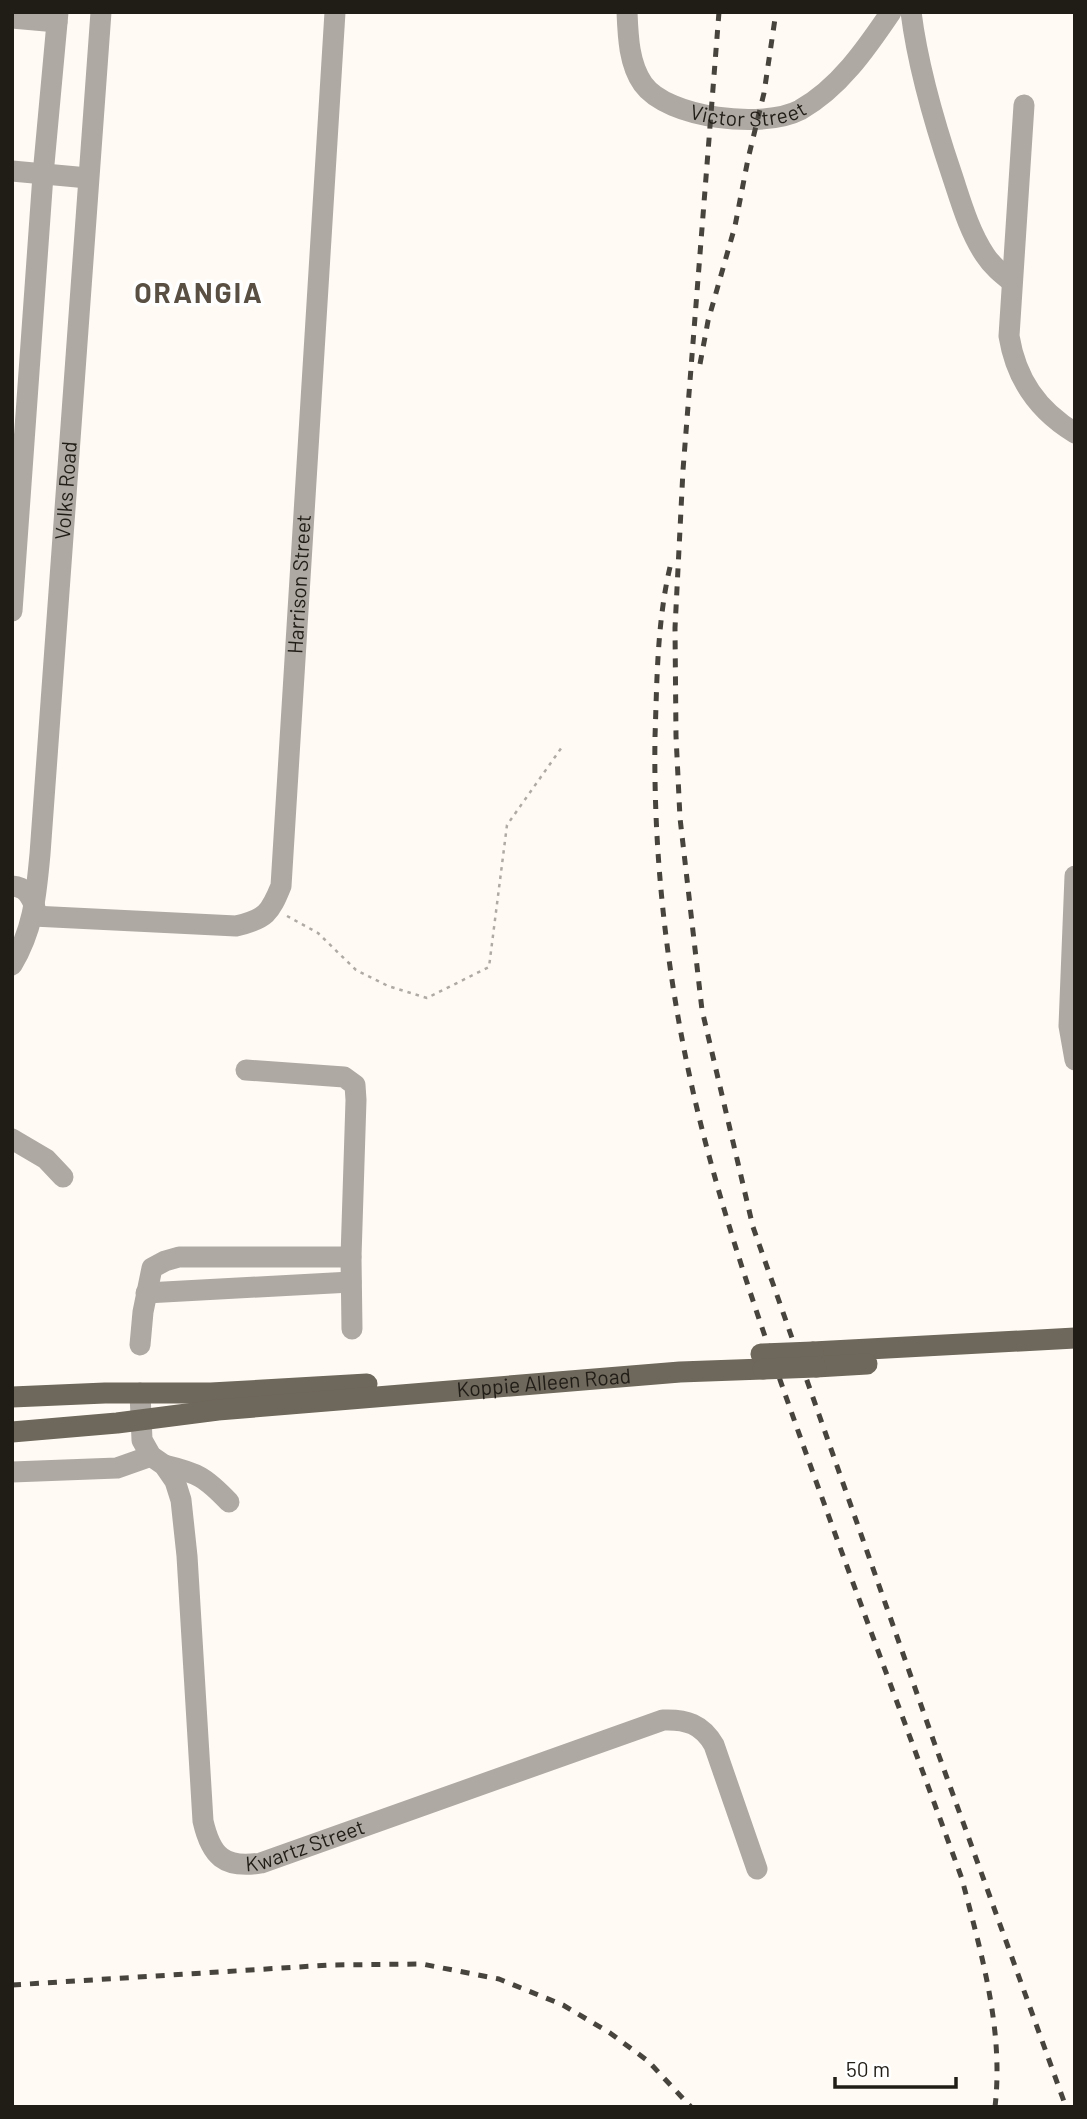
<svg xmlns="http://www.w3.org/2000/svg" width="1087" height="2119" font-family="Barlow,sans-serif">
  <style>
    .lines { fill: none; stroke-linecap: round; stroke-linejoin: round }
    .path { stroke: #afaba4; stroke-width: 2.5; stroke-dasharray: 3.5 5; stroke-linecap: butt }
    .minor { stroke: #aeaaa3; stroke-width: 21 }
    .major { stroke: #6e675b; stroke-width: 21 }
    .rail { stroke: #47433d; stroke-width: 5; stroke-dasharray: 9 9; stroke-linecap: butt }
    .major-bridge { stroke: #6e675b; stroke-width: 21 }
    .labels { text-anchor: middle; stroke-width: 7; stroke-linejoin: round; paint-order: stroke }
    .street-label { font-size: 21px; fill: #201c16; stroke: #fff }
    .district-label { font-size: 28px; font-weight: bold; letter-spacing: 2px; fill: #595043; stroke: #fff }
  </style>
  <rect width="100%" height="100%" fill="#fffbf4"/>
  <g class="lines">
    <polyline class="path" points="287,916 318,933 356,970 388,986 427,998 489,967 507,825 562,747"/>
    <g class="minor">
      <path id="s1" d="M627 12C628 37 629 64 643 84 668 119 764 129 800 110 839 88 866 49 891 12"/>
      <path d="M911 12C918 68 934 122 952 175 961 202 969 231 985 255 992 266 1002 274 1012 282"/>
      <polyline points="12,18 57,22"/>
      <path d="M1024 105 1009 336C1016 379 1037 410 1075 433"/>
      <polyline points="12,171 88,178"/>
      <polyline points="12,611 43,175 58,12"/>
      <polyline points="1075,876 1069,1026 1075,1060"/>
      <path d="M12 886C26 887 30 895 35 907"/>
      <path id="s2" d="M33 916 236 926C266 919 270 913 281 886L335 12"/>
      <path id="s3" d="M12 965C34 928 36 895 40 854L101 12"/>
      <polyline points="246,1070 344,1077 355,1085 356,1100 351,1257 352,1329"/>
      <polyline points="12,1139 46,1159 63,1177"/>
      <polyline points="146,1293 351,1282"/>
      <polyline points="140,1345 143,1312 152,1268 165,1261 179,1257 351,1257"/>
      <path id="s4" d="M140 1393 142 1440 151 1456 164 1465 175 1481 181 1500 187 1556 203 1821C211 1856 224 1869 261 1863L663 1720C686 1719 702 1724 714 1745L757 1869"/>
      <path d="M164 1465C198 1473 205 1477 229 1502"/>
      <polyline points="12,1472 117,1468 151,1456"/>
    </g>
    <g class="major">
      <polyline points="813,1352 1075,1338"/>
      <polyline points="816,1367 867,1364"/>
      <polyline points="12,1397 105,1393 211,1393 367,1384"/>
      <path id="s5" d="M12 1432 117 1423 218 1410 680 1372 763 1369"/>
    </g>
    <g class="rail">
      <polyline points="719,12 683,470 675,628 676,736 680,818 702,1010 753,1227 934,1742 1066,2107"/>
      <polyline points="700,364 708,321 735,226 748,159 764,93 776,12"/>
      <path d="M670 567C657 623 657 680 655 737 653 863 669 994 699 1117 726 1227 764 1335 802 1442 854 1588 909 1733 962 1879 981 1953 1004 2029 995 2107"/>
      <polyline points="12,1985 330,1965 422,1964 499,1979 563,2005 610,2033 648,2061 691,2107"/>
    </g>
    <g class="major-bridge">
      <polyline points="761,1354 813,1352"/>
      <polyline points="763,1369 816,1367"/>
    </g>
  </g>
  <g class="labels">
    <g class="street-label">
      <text dy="7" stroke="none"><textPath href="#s1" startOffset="189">Victor Street</textPath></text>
      <text dy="7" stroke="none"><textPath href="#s3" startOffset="480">Volks Road</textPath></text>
      <text dy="7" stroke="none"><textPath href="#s2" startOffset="570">Harrison Street</textPath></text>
      <text dy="7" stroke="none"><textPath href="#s5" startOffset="534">Koppie Alleen Road</textPath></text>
      <text dy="7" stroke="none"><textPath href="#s4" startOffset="572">Kwartz Street</textPath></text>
    </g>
    <g class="district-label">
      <text x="199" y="303">ORANGIA</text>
    </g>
  </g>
  <rect width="1087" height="2119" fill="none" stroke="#201c16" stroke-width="28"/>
  <path d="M835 2077v10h121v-10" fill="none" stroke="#201c16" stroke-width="3.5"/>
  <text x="846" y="2077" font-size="21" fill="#201c16" stroke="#ffffff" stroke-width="5" paint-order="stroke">50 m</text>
</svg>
